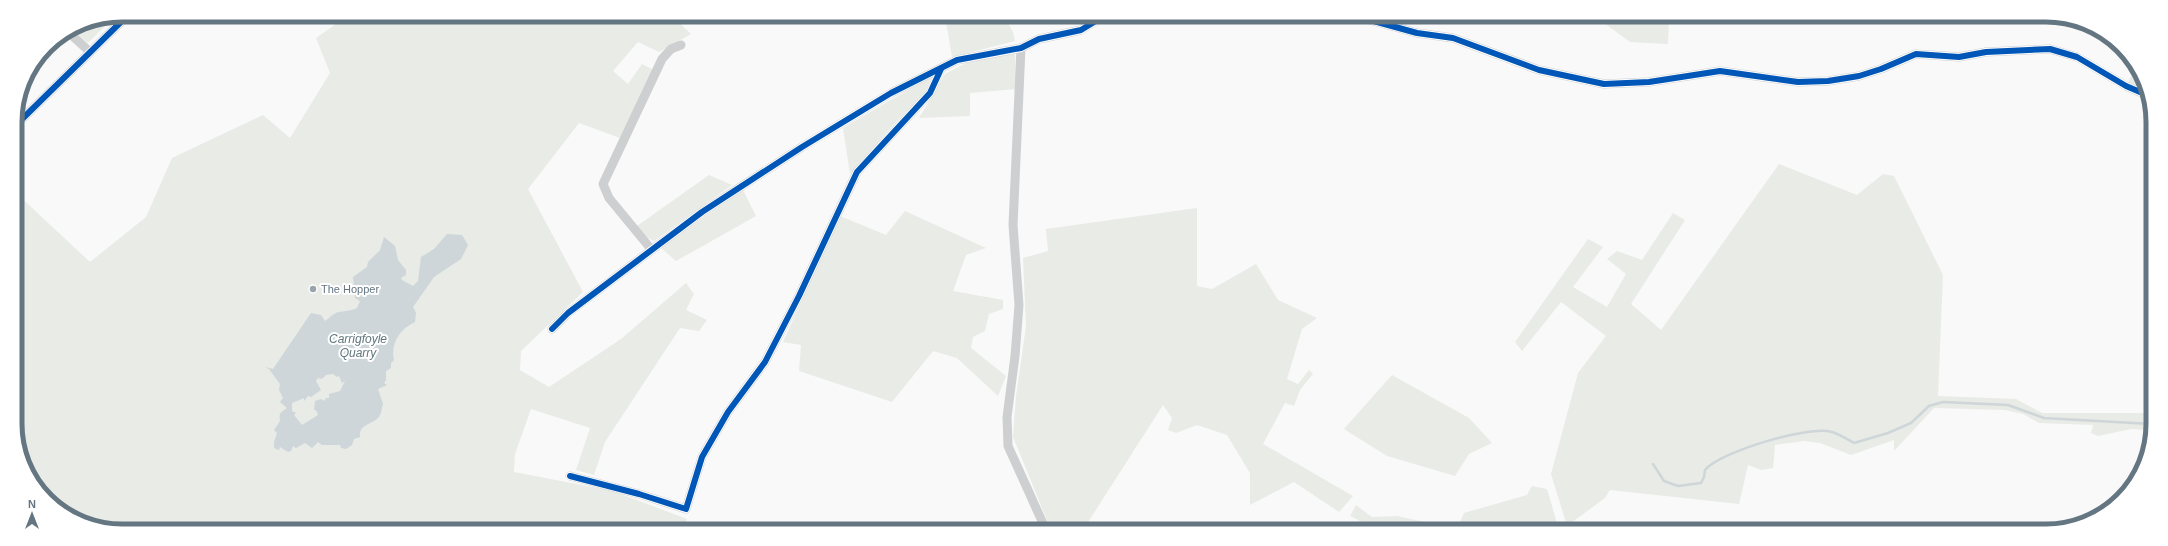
<svg xmlns="http://www.w3.org/2000/svg" width="2168" height="546" font-family="Arial,sans-serif">
  <style>
    .green { fill: #e8ebe6 }
    .water { fill: #ced6d9; fill-rule: evenodd }
    .lines { fill: none; stroke-linecap: round; stroke-linejoin: round }
    .stream { stroke: #ced6d9; stroke-width: 2.5 }
    .minor { stroke: #cecfd0; stroke-width: 9 }
    .cycleway-casing { stroke: #fff; stroke-width: 8 }
    .cycleway { stroke: #0057b8; stroke-width: 6 }
    .poi-dot { fill: #99a4ac; stroke: #fff; stroke-width: 1.5 }
    .labels { text-anchor: middle; stroke-width: 4; stroke-linejoin: round; paint-order: stroke }
    .poi-label { font-size: 11px; fill: #657683; stroke: #fff; text-anchor: start }
    .water-label { font-size: 12px; font-style: italic; fill: #60757c; stroke: #fff }
    .rim { fill: none; stroke: #657683; stroke-width: 5 }
  </style>
  <rect width="100%" height="100%" fill="#f9f9f9"/>
  <g class="green">
    <polygon points="349,15 672,16 691,34 659,52 638,42 613,71 628,84 642,64 654,70 620,138 579,123 528,189 583,292 521,351 520,370 549,387 621,339 686,283 694,294 686,310 707,320 699,331 680,328 605,442 594,475 576,470 590,428 531,409 515,454 514,472 613,491 687,519 682,529 101,529 47,500 17,445 16,193 90,262 146,217 172,158 263,115 290,138 330,73 316,38"/>
    <polygon points="115,16 88,43 71,30 82,23"/>
    <polygon points="945,16 1004,16 1013,32 1015,41 952,57"/>
    <polygon points="1596,17 1669,17 1668,44 1630,42"/>
    <polygon points="1015,53 1016,89 970,93 970,116 919,118 945,74 966,63"/>
    <polygon points="2134,69 2145,90 2128,83"/>
    <polygon points="932,76 925,93 893,125 850,174 843,128"/>
    <polygon points="1779,164 1857,195 1883,174 1894,176 1943,275 1938,396 2016,399 2042,413 2151,413 2151,430 2131,429 2098,436 2091,433 2093,425 2039,423 2023,414 2005,410 1934,408 1894,451 1894,440 1851,455 1820,443 1804,441 1775,445 1773,468 1761,470 1748,465 1739,504 1610,490 1605,498 1567,526 1551,474 1578,373 1606,336 1561,302 1522,351 1515,342 1588,239 1603,247 1573,287 1607,307 1626,274 1607,259 1617,251 1642,260 1673,213 1685,220 1631,304 1661,330"/>
    <polygon points="709,175 732,185 654,241 642,235 637,226"/>
    <polygon points="743,190 756,216 676,261 660,247"/>
    <polygon points="1197,208 1197,286 1212,289 1256,264 1278,300 1317,318 1302,329 1287,379 1298,384 1309,370 1313,374 1300,390 1294,406 1285,403 1263,444 1353,496 1339,512 1294,482 1250,505 1250,473 1227,435 1197,425 1176,433 1168,430 1172,418 1163,405 1083,530 1051,530 1013,437 1016,396 1026,326 1023,258 1048,251 1046,229"/>
    <polygon points="905,211 986,248 966,255 953,291 1003,300 1003,309 989,314 985,331 973,337 971,348 1006,376 998,396 957,358 933,351 892,402 799,371 801,345 783,342 840,216 886,235"/>
    <polygon points="1392,375 1469,418 1492,443 1469,454 1455,476 1387,456 1344,429"/>
    <polygon points="1532,486 1547,489 1559,530 1419,530 1368,525 1350,516 1356,505 1372,517 1397,516 1457,529 1464,513 1527,495"/>
  </g>
  <path class="water" d="M447 234 462 235 468 245 461 259 434 277 413 307 416 313 415 322C400 329 390 343 394 360L391 363V368L386 371V380L384 383 387 385 378 389 383 404C381 410 382 414 377 419 369 425 359 425 360 437L354 439 352 445 346 449 341 448 340 445H322L318 442 312 448 305 443 296 448 293 446 291 451 288 452 280 447 279 450 274 448V442L277 433 274 430 280 421C279 413 280 413 287 408L280 402 283 398 279 390 280 384 269 369 265 367 273 369 311 313 321 315 325 321C330 318 333 313 339 312 344 311 351 311 357 308L360 301 355 298 353 277 367 267 368 262 380 250 384 237 395 246 398 260 406 270V275L401 278 402 280 413 286 418 281 421 257 434 249ZM333 374 337 377 339 376 342 383 345 381 340 391 329 394V398H326L324 401 321 399 315 401 314 410H316L318 415 302 425 294 415 296 413 292 411V403L304 398V401L308 396 311 397 321 390 316 381 318 378 322 379 326 375Z"/>
  <g class="lines">
    <path class="stream" d="M1653 464 1664 481 1678 486 1701 483 1704 477 1705 470C1720 452 1808 425 1832 432 1839 434 1847 439 1854 443L1888 433 1911 423 1929 406 1943 402 2008 405 2044 418 2151 424"/>
    <g class="minor">
      <polyline points="1363,16 1370,20 1417,33 1453,38 1539,70 1604,84 1649,82 1720,71 1798,82 1828,81 1859,76 1881,69 1916,54 1959,57 1986,52 2050,49 2077,57 2126,86 2147,95"/>
      <polyline points="68,32 90,52"/>
      <polyline points="1021,48 1013,225 1019,305 1015,356 1007,417 1008,446 1046,530"/>
      <polyline points="15,126 128,15"/>
      <polyline points="651,249 609,198 603,184 662,59 671,49 681,45"/>
      <polyline points="552,329 568,313 702,212 802,147 891,93 957,60 1021,48 1039,39 1081,30 1104,16"/>
      <polyline points="570,476 639,494 686,509 702,457 728,412 765,362 799,296 857,172 930,93 941,69"/>
    </g>
    <g class="cycleway-casing">
      <g id="cycleway">
        <polyline points="1363,16 1370,20 1417,33 1453,38 1539,70 1604,84 1649,82 1720,71 1798,82 1828,81 1859,76 1881,69 1916,54 1959,57 1986,52 2050,49 2077,57 2126,86 2147,95"/>
        <polyline points="15,126 128,15"/>
        <polyline points="552,329 568,313 702,212 802,147 891,93 957,60 1021,48 1039,39 1081,30 1104,16"/>
        <polyline points="570,476 639,494 686,509 702,457 728,412 765,362 799,296 857,172 930,93 941,69"/>
      </g>
    </g>
    <use href="#cycleway" class="cycleway"/>
  </g>
  <circle class="poi-dot" cx="313" cy="289" r="4"/>
  <g class="labels">
    <g class="poi-label">
      <text x="321" y="293">The Hopper</text>
    </g>
    <g class="water-label">
      <text x="358" y="343">Carrigfoyle<tspan x="358" dy="14">Quarry</tspan></text>
    </g>
  </g>
  <path d="M0 0H2168V546H0ZM122 22H2046A100 100 0 0 1 2146 122V424A100 100 0 0 1 2046 524H122A100 100 0 0 1 22 424V122A100 100 0 0 1 122 22Z" fill="#fff" fill-rule="evenodd"/>
  <path class="rim" d="M122 22H2046A100 100 0 0 1 2146 122V424A100 100 0 0 1 2046 524H122A100 100 0 0 1 22 424V122A100 100 0 0 1 122 22Z"/>
  <g transform="translate(32 514)" stroke="#ffffff" stroke-width="3" paint-order="stroke">
  <path d="M0-3L7 15L0 10L-7 15Z" fill="#657683"/>
  <text y="-6" font-size="11" font-weight="bold" text-anchor="middle" fill="#657683">N</text>
  </g>
</svg>
